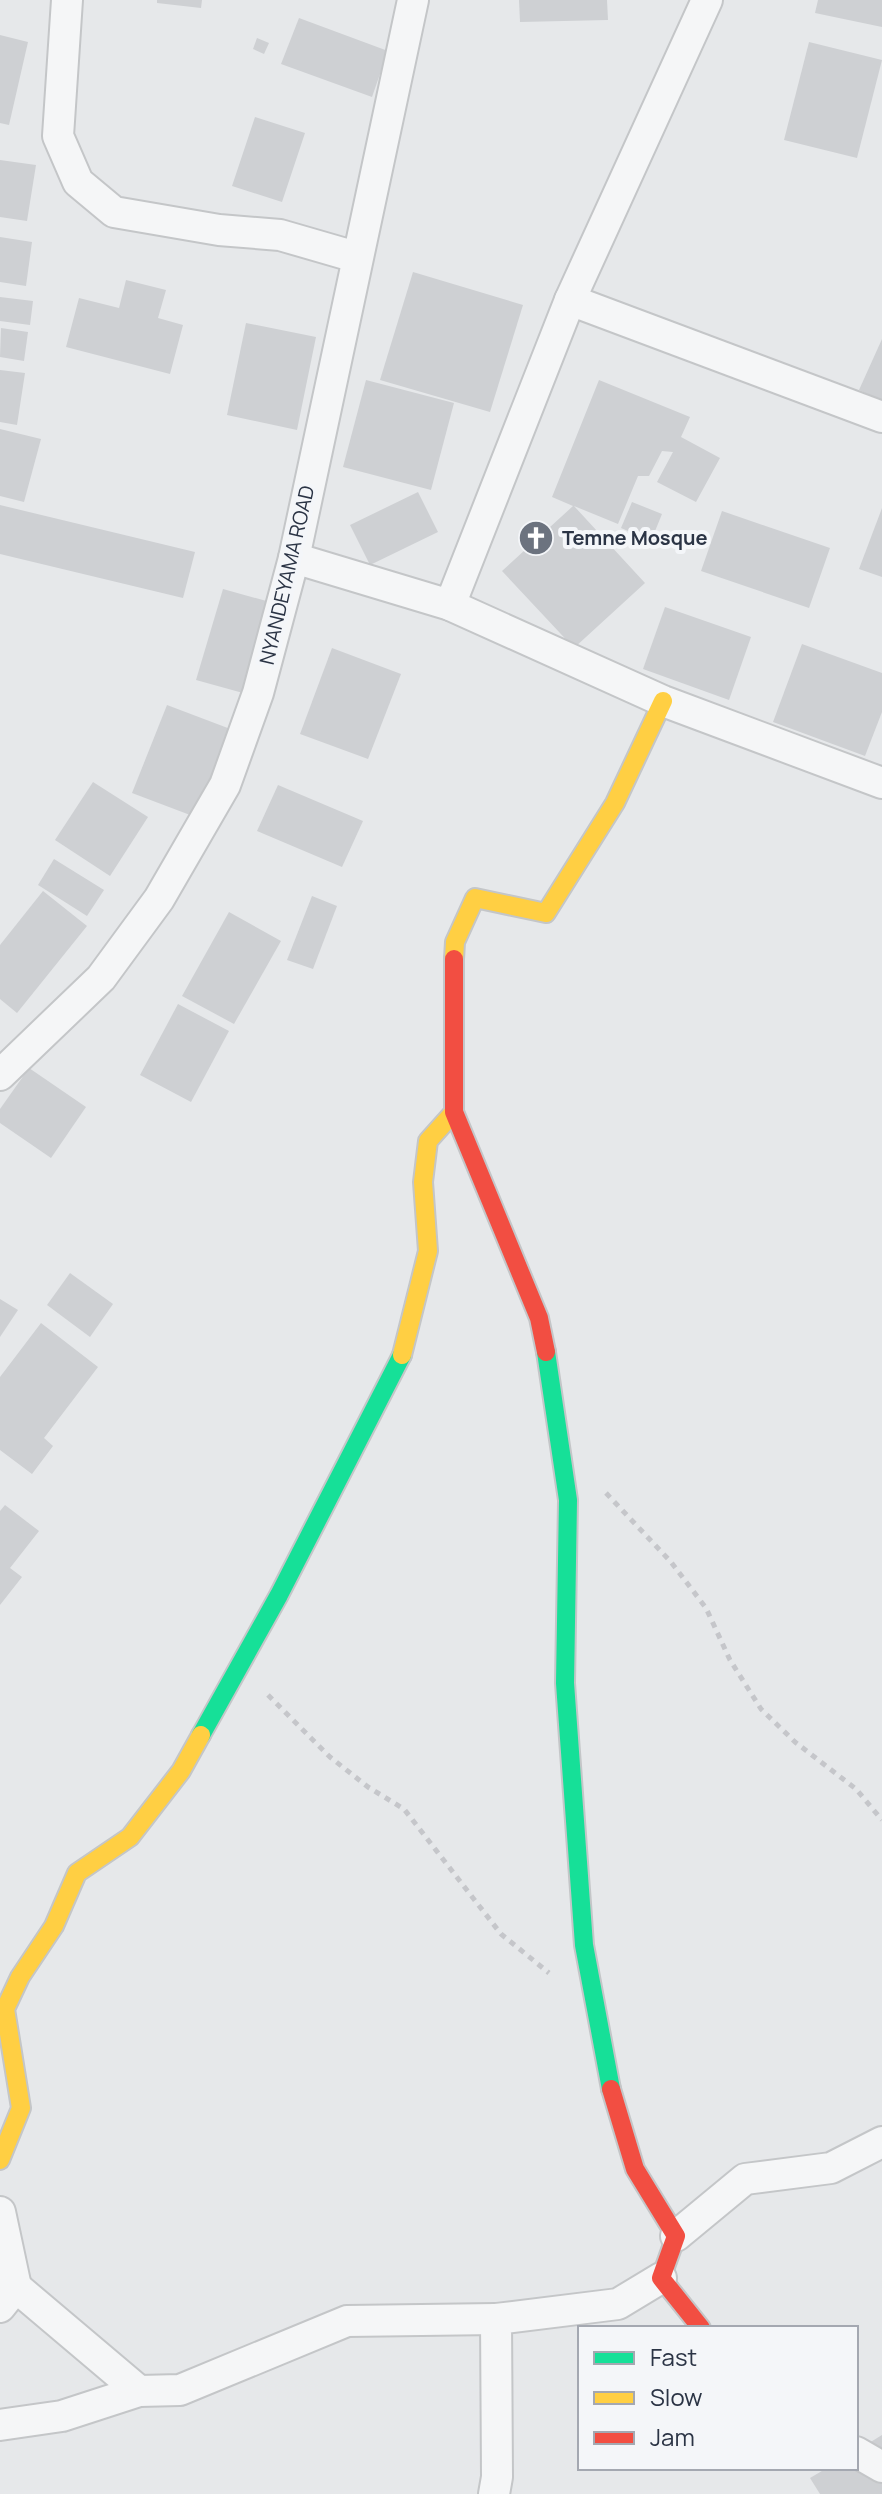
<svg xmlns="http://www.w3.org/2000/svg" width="882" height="2494" font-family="Manrope,sans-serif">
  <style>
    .building { fill: #ced0d3 }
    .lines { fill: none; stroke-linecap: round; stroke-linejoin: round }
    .street-casing { stroke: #c4c6c8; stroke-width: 34 }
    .fast-casing { stroke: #c4c6c8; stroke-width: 22 }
    .slow-casing { stroke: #c4c6c8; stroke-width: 22 }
    .jam-casing { stroke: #c4c6c8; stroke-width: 22 }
    .path { stroke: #c5c6ca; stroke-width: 5; stroke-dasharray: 6 6; stroke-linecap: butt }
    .street { stroke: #f5f6f7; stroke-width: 30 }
    .fast { stroke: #16e098; stroke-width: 18 }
    .slow { stroke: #ffcf43; stroke-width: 18 }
    .jam { stroke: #f24e42; stroke-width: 18 }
    .labels { text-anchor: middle; stroke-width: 8; stroke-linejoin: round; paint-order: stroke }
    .poi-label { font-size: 20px; font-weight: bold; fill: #2b3445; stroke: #f4f6f9; text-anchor: start }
    .street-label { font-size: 20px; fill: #2b3445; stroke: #f4f6f9 }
  </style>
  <rect width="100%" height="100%" fill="#e6e8ea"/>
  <g class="building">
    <polygon points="157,0 202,0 201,8 157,3"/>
    <polygon points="519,0 607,0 608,20 520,22"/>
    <polygon points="818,0 882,0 882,27 815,13"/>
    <polygon points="299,18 388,51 372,97 281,64"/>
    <polygon points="0,35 28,42 9,125 0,123"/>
    <polygon points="257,38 269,43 264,54 253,49"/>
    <polygon points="809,42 882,60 857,158 784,140"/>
    <polygon points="255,117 305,133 282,202 232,186"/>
    <polygon points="0,160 36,165 27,221 0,217"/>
    <polygon points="0,237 32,242 26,286 0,282"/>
    <polygon points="413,272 523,305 490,412 380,380"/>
    <polygon points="126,280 166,290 158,318 183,325 170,374 66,347 79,298 119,308"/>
    <polygon points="0,297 33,301 30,325 0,321"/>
    <polygon points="246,323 316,337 297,430 227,415"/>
    <polygon points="1,328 28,332 24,361 0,357"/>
    <polygon points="882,339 882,401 859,390"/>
    <polygon points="0,370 25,373 17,425 0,422"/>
    <polygon points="366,380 454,403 431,490 343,467"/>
    <polygon points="599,380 690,417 681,437 720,458 696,502 657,482 673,452 662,451 649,476 638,476 618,524 574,506 645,583 574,648 502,571 573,506 552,497"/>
    <polygon points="0,429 41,439 24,502 0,496"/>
    <polygon points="418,492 438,532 370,565 350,525"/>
    <polygon points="632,502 662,514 651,541 621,528"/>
    <polygon points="0,505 195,552 183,598 0,554"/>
    <polygon points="882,508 882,577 859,569"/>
    <polygon points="722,511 830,548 809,608 701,571"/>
    <polygon points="223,589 270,602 243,693 196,680"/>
    <polygon points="665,607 751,637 729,700 643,669"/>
    <polygon points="802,644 882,673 882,712 865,756 773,722"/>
    <polygon points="332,648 401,674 368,759 300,734"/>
    <polygon points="167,705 233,730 198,818 132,793"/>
    <polygon points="93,782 148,817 110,876 55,840"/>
    <polygon points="278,785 363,821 342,867 257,831"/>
    <polygon points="54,859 104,890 87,916 38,885"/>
    <polygon points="43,891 87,926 17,1013 0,999 0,945"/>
    <polygon points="312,896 337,906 313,969 287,960"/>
    <polygon points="229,912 281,941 234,1024 182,996"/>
    <polygon points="178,1004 229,1031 191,1102 140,1075"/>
    <polygon points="29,1068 86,1107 51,1158 0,1123 0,1109"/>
    <polygon points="70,1273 113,1304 90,1337 47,1305"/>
    <polygon points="0,1299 18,1310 0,1337"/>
    <polygon points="41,1323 98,1367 44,1438 53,1446 32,1474 0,1450 0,1377"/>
    <polygon points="5,1505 39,1531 10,1568 22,1577 0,1605 0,1511"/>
    <polygon points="882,2435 882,2494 820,2494 810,2478 827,2468 856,2468 856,2451"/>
  </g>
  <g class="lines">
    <g class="street-casing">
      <g id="street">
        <polyline points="67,0 58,136 78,182 114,212 219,230 280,235 356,257"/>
        <polyline points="570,300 882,417"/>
        <polyline points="294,558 450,605 663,701 882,783"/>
        <polyline points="450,605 570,300 707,0"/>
        <polyline points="0,1075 101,978 159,899 225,785 258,693 294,558 413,0"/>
        <polyline points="0,2212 16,2287"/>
        <polyline points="676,2236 745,2179 831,2168 882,2142"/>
        <polyline points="0,2307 16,2287 139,2391"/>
        <polyline points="0,2425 62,2416 139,2391 180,2390 347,2321 496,2319"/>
        <polyline points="856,2452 882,2467"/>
        <polyline points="494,2494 497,2477 496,2319 618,2304 661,2278"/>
      </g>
    </g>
    <g class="fast-casing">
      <g id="fast">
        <polyline points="546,1352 568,1500 565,1683 584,1945 611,2089"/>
        <polyline points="201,1735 279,1595 402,1355"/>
      </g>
    </g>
    <g class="slow-casing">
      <g id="slow">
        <polyline points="454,959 455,942 475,898 546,913 615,803 663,701"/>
        <polyline points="402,1355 428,1251 423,1182 428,1141 454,1112"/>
        <polyline points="0,2160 21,2108 5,2009 20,1977 54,1926 77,1873 130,1837 181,1771 201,1735"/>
      </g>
    </g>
    <g class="jam-casing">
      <g id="jam">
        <polyline points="454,959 454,1112 539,1318 546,1352"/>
        <polyline points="611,2089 635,2169 676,2236 661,2278 701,2328"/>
      </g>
    </g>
    <g class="path">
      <polyline points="606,1493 671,1562 706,1608 730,1660 761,1709 795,1742 856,1789 882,1820"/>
      <polyline points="268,1695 330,1757 368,1787 404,1809 501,1934 549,1973"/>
    </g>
    <use href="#street" class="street"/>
    <use href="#fast" class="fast"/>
    <use href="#slow" class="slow"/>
    <use href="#jam" class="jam"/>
  </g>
  <defs>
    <g id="church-disc" transform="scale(1.8)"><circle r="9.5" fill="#6c737f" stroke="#f4f6f9"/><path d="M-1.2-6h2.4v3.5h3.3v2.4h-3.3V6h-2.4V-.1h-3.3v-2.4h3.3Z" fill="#fff"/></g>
  </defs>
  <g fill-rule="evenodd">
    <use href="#church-disc" x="536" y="538"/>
  </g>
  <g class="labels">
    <g class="poi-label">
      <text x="562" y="545">Temne Mosque</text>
    </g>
    <g class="street-label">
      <text transform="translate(287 575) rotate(-77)" y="7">NYANDEYAMA ROAD</text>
    </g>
  </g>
  <rect x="578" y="2326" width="280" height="144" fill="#f4f6f9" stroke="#a4a8b1" stroke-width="2"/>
  <rect x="594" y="2352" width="40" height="12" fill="#16e098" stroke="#a4a8b1" stroke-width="2"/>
  <text x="650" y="2366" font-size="24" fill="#2b3445">Fast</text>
  <rect x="594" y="2392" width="40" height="12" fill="#ffcf43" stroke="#a4a8b1" stroke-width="2"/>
  <text x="650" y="2406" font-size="24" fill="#2b3445">Slow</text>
  <rect x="594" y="2432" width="40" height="12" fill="#f24e42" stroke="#a4a8b1" stroke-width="2"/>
  <text x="650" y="2446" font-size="24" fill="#2b3445">Jam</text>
</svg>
